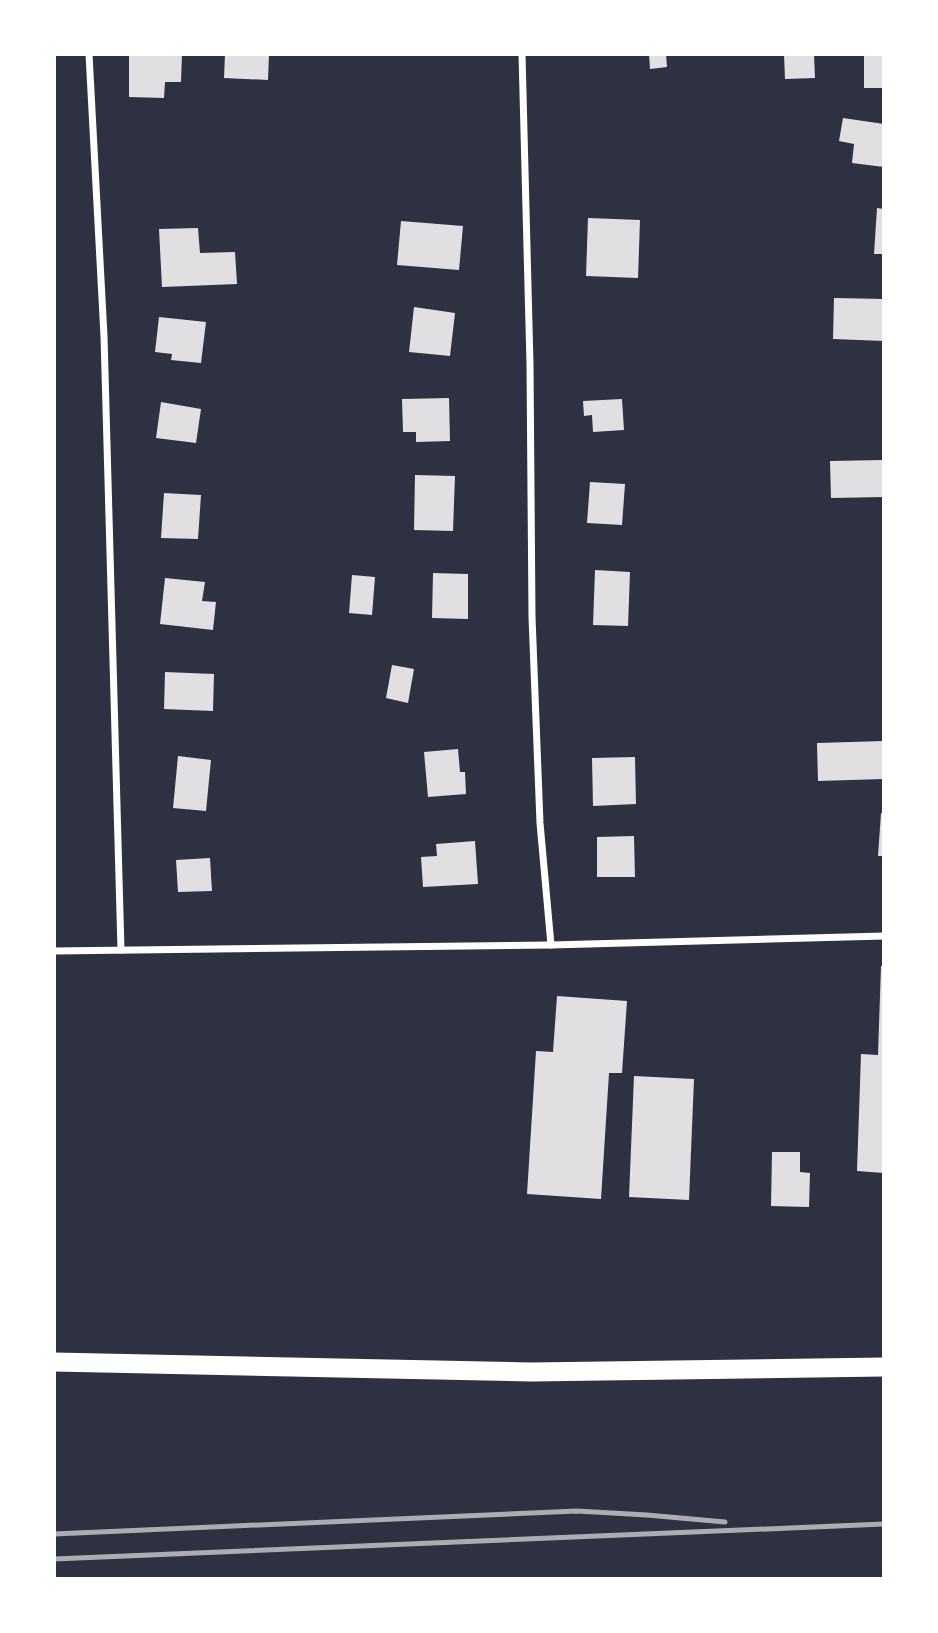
<svg xmlns="http://www.w3.org/2000/svg" width="938" height="1633" font-family="'Work Sans',sans-serif">
  <style>
    .building { fill: #e0e0e3 }
    .lines { fill: none; stroke-linecap: round; stroke-linejoin: round }
    .minor { stroke: #fff; stroke-width: 7 }
    .trunk { stroke: #fff; stroke-width: 19 }
    .rail { stroke: #abadb3; stroke-width: 5 }
  </style>
  <rect width="100%" height="100%" fill="#2d3142"/>
  <g class="building">
    <polygon points="129,54 182,54 181,82 165,82 164,98 129,97"/>
    <polygon points="225,54 269,54 268,80 224,78"/>
    <polygon points="649,54 666,54 667,67 650,69"/>
    <polygon points="784,54 814,54 815,78 785,79"/>
    <rect x="864" y="54" width="20" height="34"/>
    <polygon points="843,118 884,124 884,167 852,163 854,144 839,141"/>
    <polygon points="877,208 884,209 884,254 874,254"/>
    <polygon points="588,218 640,220 638,278 586,276"/>
    <polygon points="401,221 463,226 459,270 397,265"/>
    <polygon points="198,228 200,253 235,252 237,284 162,287 159,229"/>
    <polygon points="834,298 884,299 884,341 833,339"/>
    <polygon points="414,307 455,313 450,356 409,352"/>
    <polygon points="159,317 206,322 201,363 171,360 172,354 155,352"/>
    <polygon points="449,398 450,441 416,442 416,432 403,432 402,399"/>
    <polygon points="622,399 624,430 593,432 592,415 584,416 583,401"/>
    <polygon points="161,402 201,409 196,443 156,438"/>
    <polygon points="884,460 884,497 831,498 830,461"/>
    <polygon points="415,475 455,476 453,531 414,530"/>
    <polygon points="590,482 625,484 622,525 587,523"/>
    <polygon points="164,493 201,495 198,539 161,538"/>
    <polygon points="595,570 630,572 628,626 593,625"/>
    <polygon points="433,573 468,574 468,619 432,618"/>
    <polygon points="352,575 375,577 372,615 349,613"/>
    <polygon points="165,578 205,582 202,601 216,602 213,630 160,624"/>
    <polygon points="392,665 414,669 408,703 386,698"/>
    <polygon points="165,672 214,674 213,711 164,709"/>
    <polygon points="884,741 884,779 818,781 817,743"/>
    <polygon points="458,749 460,772 465,772 466,794 428,797 424,752"/>
    <polygon points="178,756 211,760 206,811 173,808"/>
    <polygon points="635,757 636,804 593,806 592,758"/>
    <polygon points="881,813 884,813 884,856 878,856"/>
    <polygon points="634,836 635,877 597,877 597,837"/>
    <polygon points="475,841 478,884 423,887 421,857 437,856 436,844"/>
    <polygon points="210,858 212,891 178,892 176,860"/>
    <polygon points="881,966 884,966 884,1173 857,1171 861,1054 878,1055"/>
    <polygon points="557,996 627,1001 622,1073 609,1073 601,1199 527,1194 536,1051 553,1052"/>
    <polygon points="634,1076 694,1079 689,1200 629,1197"/>
    <polygon points="772,1152 800,1152 800,1172 810,1173 809,1207 771,1206"/>
  </g>
  <g class="lines">
    <g class="minor">
      <polyline points="89,54 104,336 121,950"/>
      <polyline points="522,54 530,364 532,617 540,823 551,945"/>
      <polyline points="54,951 551,945 884,936"/>
    </g>
    <polyline class="trunk" points="54,1362 532,1372 884,1367"/>
    <g class="rail">
      <polyline points="54,1534 577,1511 647,1515 725,1522"/>
      <polyline points="54,1559 884,1524"/>
    </g>
  </g>
  <rect width="938" height="1633" fill="none" stroke="#ffffff" stroke-width="112"/>
</svg>
